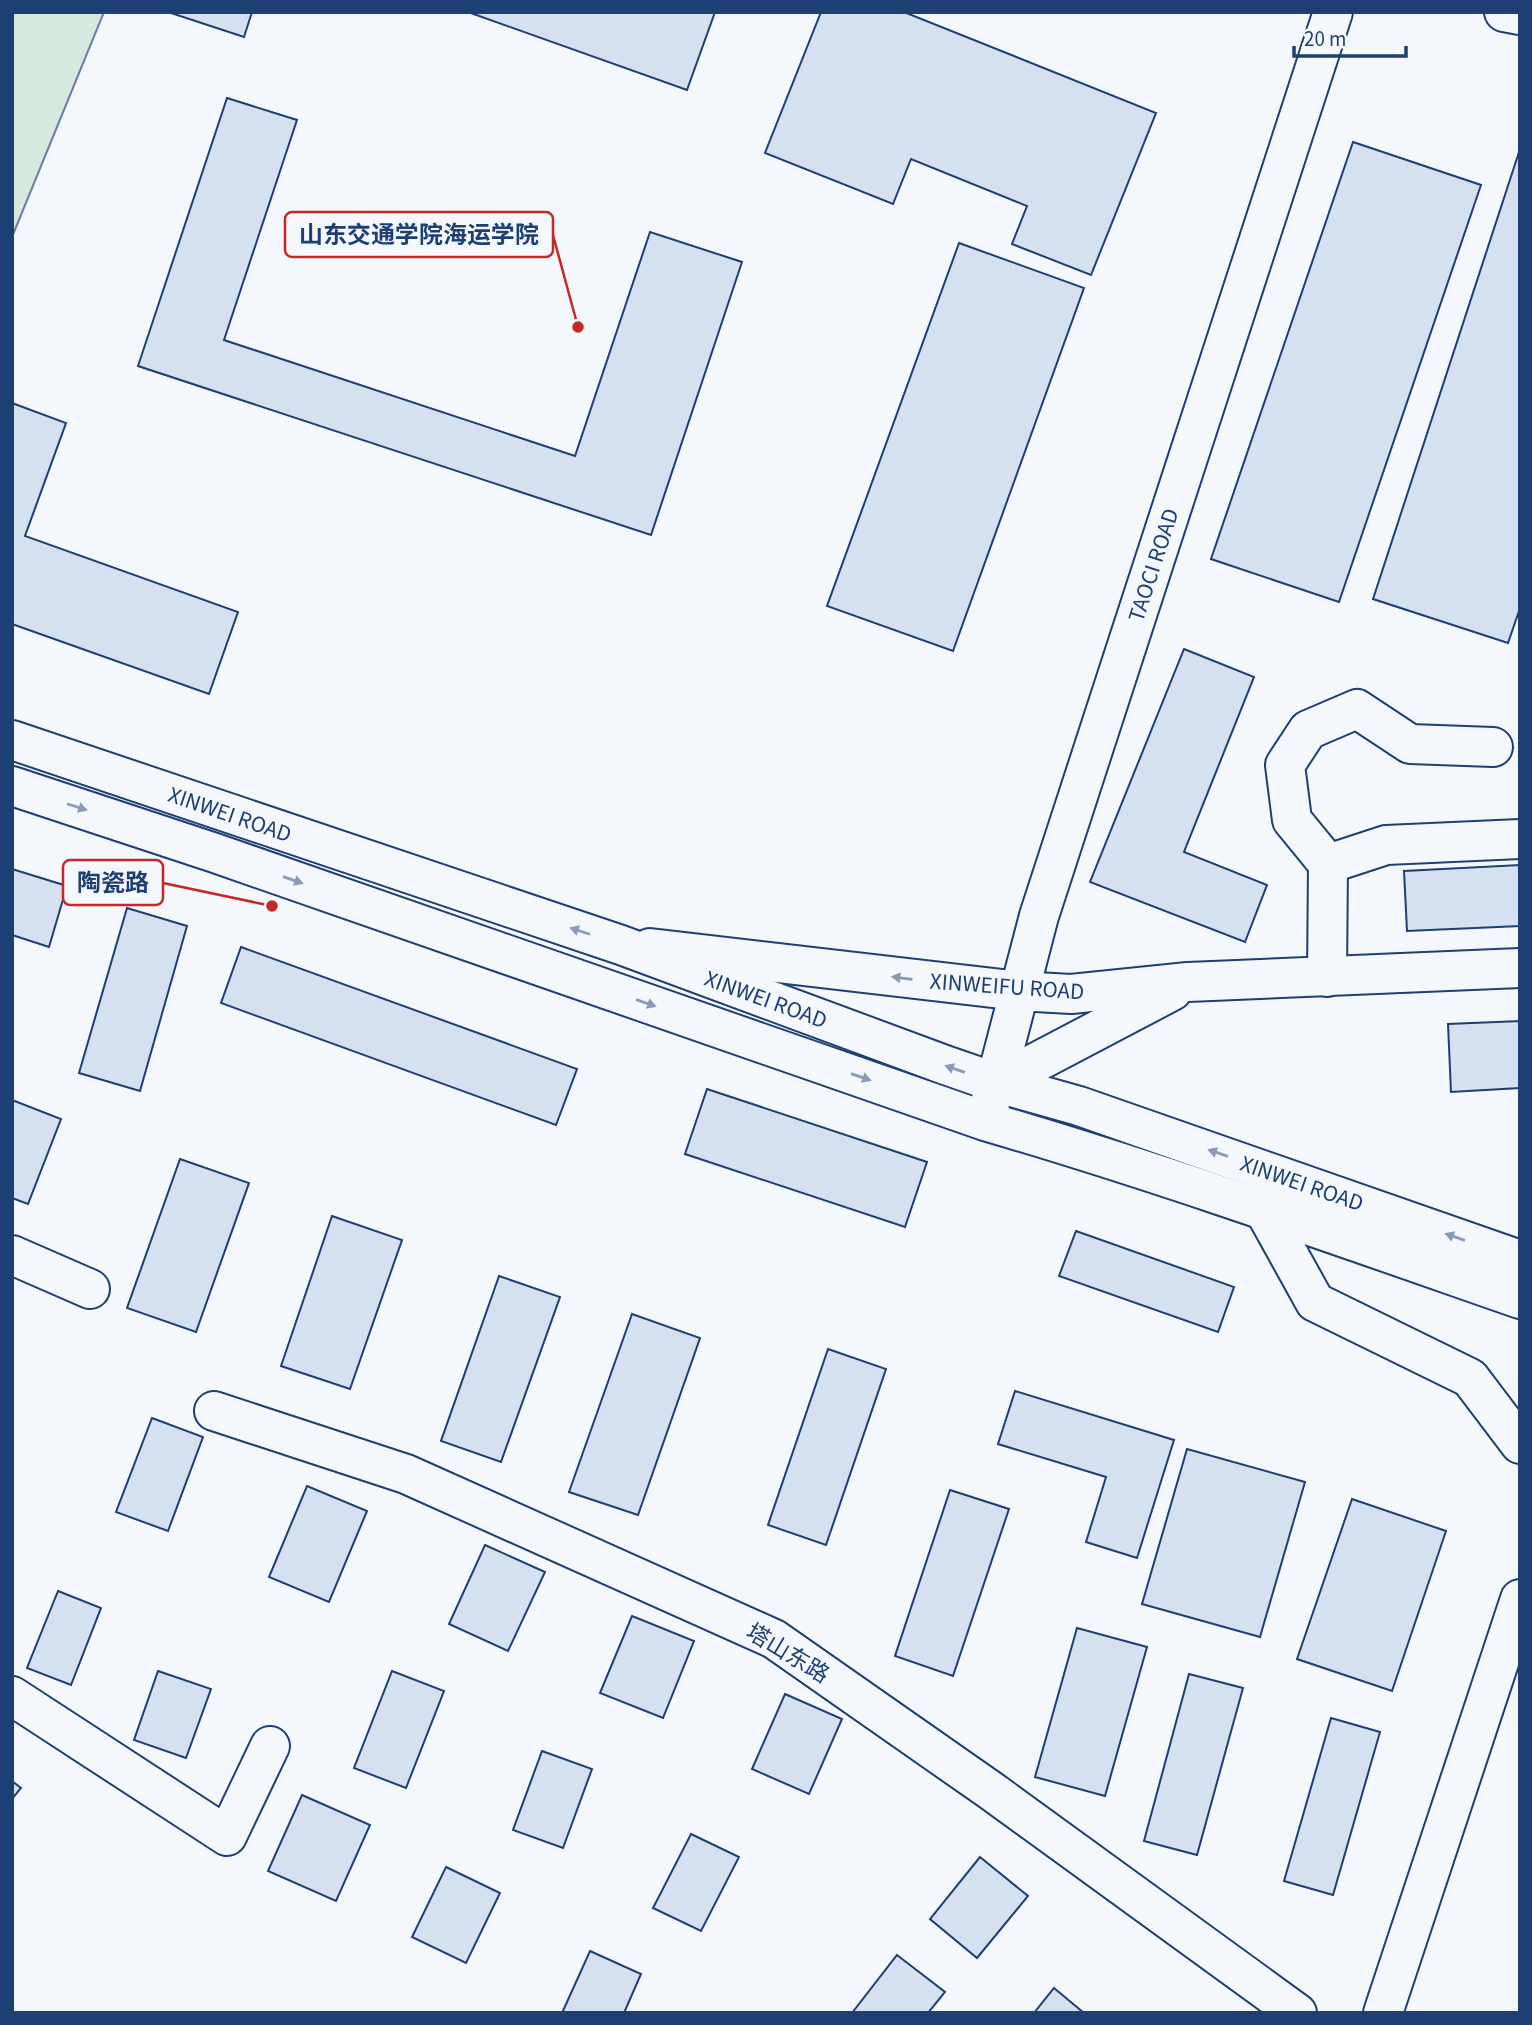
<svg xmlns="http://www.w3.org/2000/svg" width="1532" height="2025" font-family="'Source Sans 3','Noto Sans SC',sans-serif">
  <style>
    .park { fill: #d7e8df; stroke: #687fa3; stroke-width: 2 }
    .building { fill: #d5e0f0; stroke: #1d3f73; stroke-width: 2 }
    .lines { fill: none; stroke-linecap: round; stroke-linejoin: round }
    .minor-casing { stroke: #1d3f73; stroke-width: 42 }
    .major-casing { stroke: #1d3f73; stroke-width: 42 }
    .minor { stroke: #f4f7fb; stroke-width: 38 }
    .major { stroke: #f4f7fb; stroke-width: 38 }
    .oneway { fill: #889bb7 }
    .labels { text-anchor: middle; stroke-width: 5; stroke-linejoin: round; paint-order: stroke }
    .street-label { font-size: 23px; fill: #1d3f73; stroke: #f4f7fb }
    .leader { fill: none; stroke: #c62828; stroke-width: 2.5 }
    .callout-dot { fill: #c62828; stroke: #f4f7fb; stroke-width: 2.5 }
    .callout { fill: #f4f7fb; stroke: #c62828; stroke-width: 2.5 }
    .callout-label { font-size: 24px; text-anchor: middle; font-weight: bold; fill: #1d3f73 }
  </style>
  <rect width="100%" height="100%" fill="#f4f7fb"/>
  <polygon class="park" points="12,12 104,12 12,237"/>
  <g class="building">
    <polygon points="168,12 252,12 244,37"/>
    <polygon points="468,12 715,12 687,90"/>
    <polygon points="821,12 904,12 1156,113 1091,275 1012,244 1027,206 911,159 893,204 765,153"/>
    <polygon points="227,98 297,120 224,340 575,456 650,232 742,262 651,535 138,366"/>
    <polygon points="1353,142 1481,185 1339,602 1211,559"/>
    <polygon points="1519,152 1520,608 1508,643 1373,599"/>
    <polygon points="959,243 1084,288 953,651 827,606"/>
    <polygon points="12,403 66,423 25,536 238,612 209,694 12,624"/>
    <polygon points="1184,649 1254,677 1184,852 1267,885 1245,942 1090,882"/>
    <polygon points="1520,865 1520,926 1407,931 1404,871"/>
    <polygon points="12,869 67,886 49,947 12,935"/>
    <polygon points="127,908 187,926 140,1091 79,1073"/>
    <polygon points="241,947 577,1069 556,1125 221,1003"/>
    <polygon points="1520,1021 1520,1088 1451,1092 1448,1024"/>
    <polygon points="707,1089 927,1162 905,1227 685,1154"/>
    <polygon points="12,1100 61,1119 28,1204 12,1198"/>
    <polygon points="180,1159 249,1183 196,1332 127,1308"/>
    <polygon points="332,1216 402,1240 350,1389 281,1366"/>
    <polygon points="1076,1231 1234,1287 1218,1332 1059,1276"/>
    <polygon points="499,1276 560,1297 501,1462 441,1441"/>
    <polygon points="632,1314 700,1338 638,1515 569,1492"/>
    <polygon points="828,1349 886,1369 826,1545 768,1525"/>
    <polygon points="1015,1391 1174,1440 1137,1558 1086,1542 1106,1477 998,1444"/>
    <polygon points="152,1418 203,1437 168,1531 116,1512"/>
    <polygon points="1187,1449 1305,1482 1260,1637 1142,1604"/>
    <polygon points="307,1486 367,1511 329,1602 269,1577"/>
    <polygon points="950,1490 1009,1509 953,1676 895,1656"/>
    <polygon points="1352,1499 1446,1531 1392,1691 1297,1659"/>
    <polygon points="485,1545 545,1572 508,1651 449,1624"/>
    <polygon points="58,1591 101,1608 71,1685 27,1668"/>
    <polygon points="632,1616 694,1641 663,1718 600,1693"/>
    <polygon points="1077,1628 1147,1647 1105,1796 1035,1777"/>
    <polygon points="158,1671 211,1689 186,1758 134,1740"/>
    <polygon points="392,1671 444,1691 406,1788 354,1768"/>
    <polygon points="1189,1674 1243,1688 1197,1855 1144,1841"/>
    <polygon points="785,1694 842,1719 809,1794 752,1769"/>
    <polygon points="1331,1718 1380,1732 1333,1895 1284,1881"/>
    <polygon points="542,1751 592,1769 563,1848 513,1830"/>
    <polygon points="12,1781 21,1788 12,1799"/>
    <polygon points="302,1795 370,1825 336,1901 268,1871"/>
    <polygon points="691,1834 739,1857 701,1931 653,1908"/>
    <polygon points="980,1857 1028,1896 977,1958 930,1919"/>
    <polygon points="446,1867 500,1893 466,1963 412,1937"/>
    <polygon points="590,1951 641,1974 624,2013 562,2013"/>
    <polygon points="897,1955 945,1992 928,2013 852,2013"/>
    <polygon points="1054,1988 1084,2013 1034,2013"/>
  </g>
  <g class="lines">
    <g class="minor-casing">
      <g id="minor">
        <polyline points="1328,864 1386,845 1520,839"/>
        <polyline points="650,948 1018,991 1071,994 1188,982 1520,968"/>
        <polyline points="1327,977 1328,864 1292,820 1285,765 1308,730 1357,709 1410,744 1493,747"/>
        <polyline points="997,1083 1172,991"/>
        <polyline points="987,1115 1039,916 1333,12"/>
        <polyline points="1264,1210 1315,1302 1470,1378 1520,1444"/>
        <polyline points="12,1255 90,1289"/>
        <polyline points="214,1411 406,1474 774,1639 990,1790 1297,2013"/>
        <polyline points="12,1696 227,1836 270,1746"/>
        <polyline points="1383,2013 1520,1599"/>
      </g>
    </g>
    <g class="major-casing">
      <g id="major">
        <polyline points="1504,12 1520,15"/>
        <polyline points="12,740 621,945 945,1065 997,1083 1079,1106 1520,1260"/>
        <path d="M12 786 215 853 985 1121C1166 1174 1342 1237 1520 1299"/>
      </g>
    </g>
    <use href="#minor" class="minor"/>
    <use href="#major" class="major"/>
  </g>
  <defs><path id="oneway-solid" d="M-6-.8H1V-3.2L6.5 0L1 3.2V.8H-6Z" transform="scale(1.75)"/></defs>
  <g class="oneway">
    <use href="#oneway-solid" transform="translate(77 807) rotate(18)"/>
    <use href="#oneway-solid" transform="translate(293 880) rotate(19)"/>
    <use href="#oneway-solid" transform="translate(580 931) rotate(-162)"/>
    <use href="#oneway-solid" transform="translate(902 978) rotate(-173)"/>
    <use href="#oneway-solid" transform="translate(646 1003) rotate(19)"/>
    <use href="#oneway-solid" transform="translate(955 1069) rotate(-161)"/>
    <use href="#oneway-solid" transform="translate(861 1077) rotate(19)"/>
    <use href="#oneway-solid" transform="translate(1218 1153) rotate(-161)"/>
    <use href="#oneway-solid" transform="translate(1455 1237) rotate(-161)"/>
  </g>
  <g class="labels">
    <g class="street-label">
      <text transform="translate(1153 565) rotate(-72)" y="8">TAOCI ROAD</text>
      <text transform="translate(230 814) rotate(19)" y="8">XINWEI ROAD</text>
      <text transform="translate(1007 986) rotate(4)" y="8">XINWEIFU ROAD</text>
      <text transform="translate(766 999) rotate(20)" y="8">XINWEI ROAD</text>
      <text transform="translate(1302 1183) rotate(19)" y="8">XINWEI ROAD</text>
      <text transform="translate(788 1653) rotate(31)" y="8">塔山东路</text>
    </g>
  </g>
  <path class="leader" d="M578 327L553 235M272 906L163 883"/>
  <g class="callout-dot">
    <circle cx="578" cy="327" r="7"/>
    <circle cx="272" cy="906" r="7"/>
  </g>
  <g class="callout">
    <rect x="285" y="212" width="268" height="45" rx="7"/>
    <rect x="63" y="860" width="100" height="45" rx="7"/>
  </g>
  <g class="callout-label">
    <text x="419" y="243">山东交通学院海运学院</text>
    <text x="113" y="891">陶瓷路</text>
  </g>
  <rect width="1532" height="2025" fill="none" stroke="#1d3f73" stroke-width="28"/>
  <path d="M1294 46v10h112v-10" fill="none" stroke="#1d3f73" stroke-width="3.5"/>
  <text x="1304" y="46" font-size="21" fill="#1d3f73" stroke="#f4f7fb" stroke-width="5" paint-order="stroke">20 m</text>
</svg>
